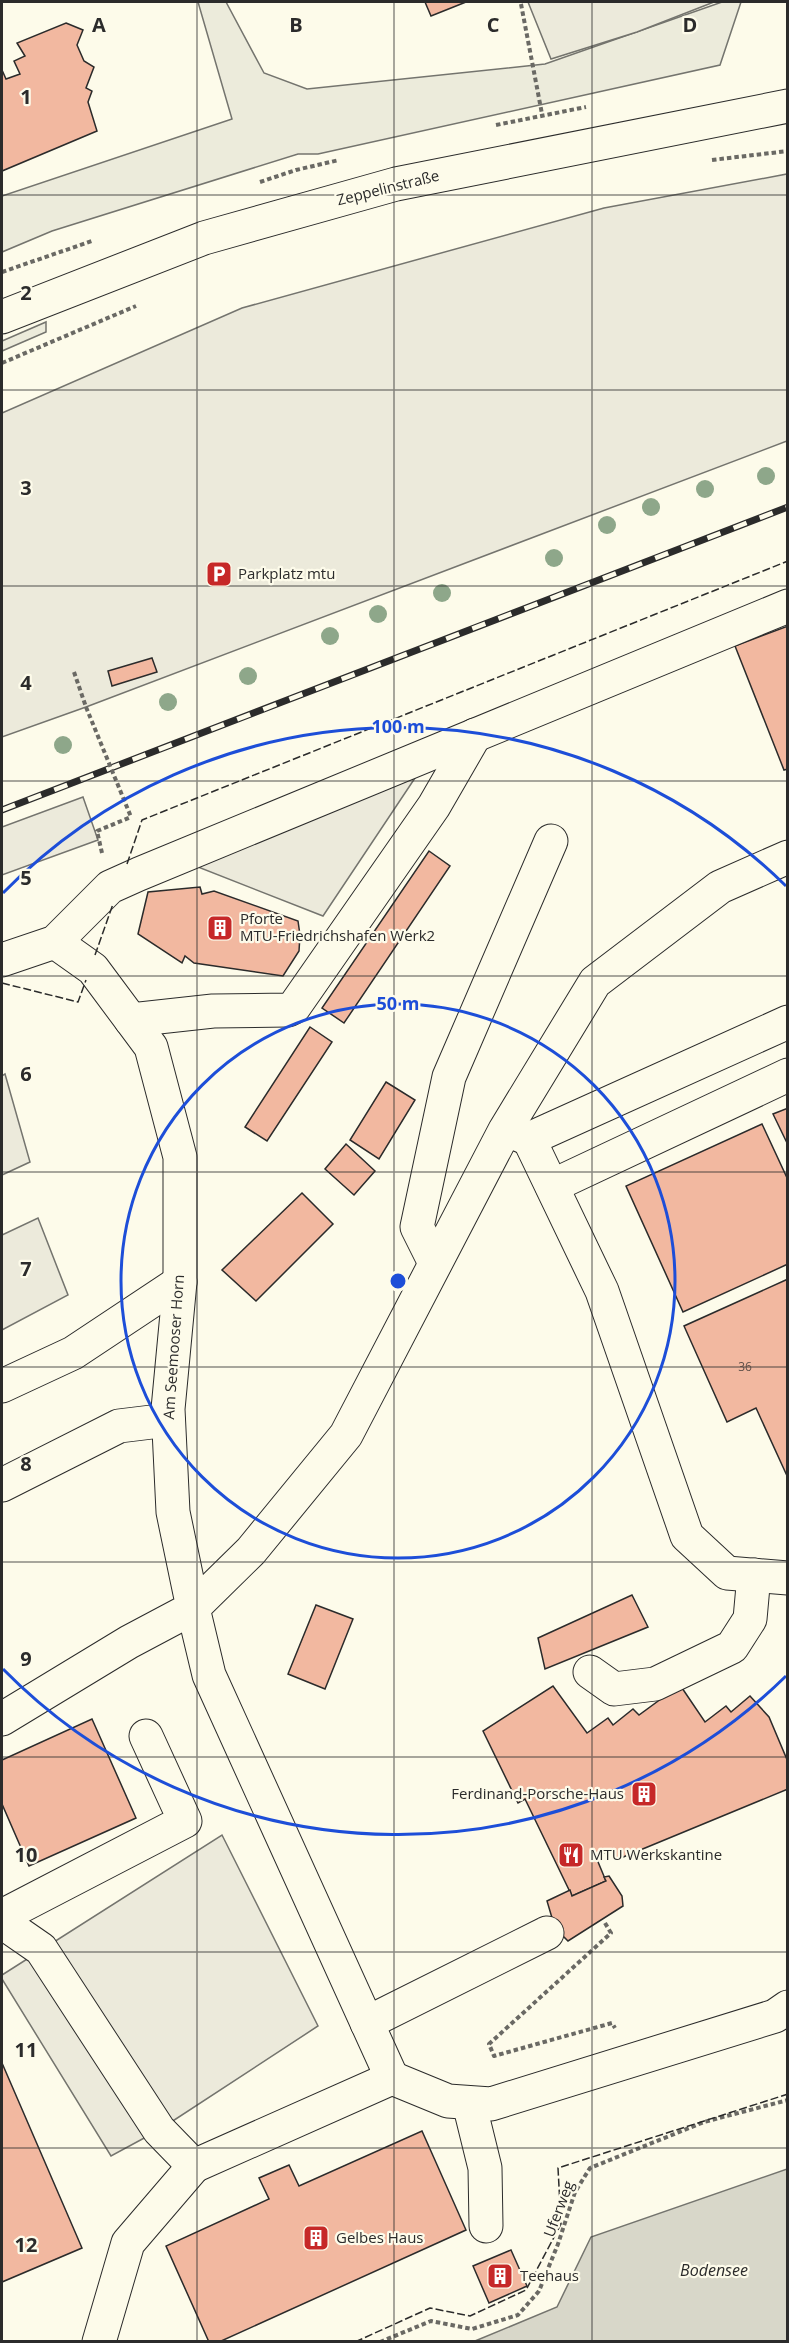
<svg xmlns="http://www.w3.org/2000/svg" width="789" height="2343" font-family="'Open Sans',sans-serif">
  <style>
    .green { fill: #ecebdb; stroke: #74746e; stroke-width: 1.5 }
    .parking { fill: #eceadb; stroke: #74746e; stroke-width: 1.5 }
    .water { fill: #d8d7c9; stroke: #74746e; stroke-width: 1.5 }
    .building { fill: #f2b8a0; stroke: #2b2b2b; stroke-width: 1.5 }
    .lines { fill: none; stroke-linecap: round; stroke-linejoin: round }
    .minor-casing { stroke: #2b2b2b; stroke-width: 35 }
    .major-casing { stroke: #2b2b2b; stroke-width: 35 }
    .path { stroke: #6a6964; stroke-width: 4; stroke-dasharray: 4.5 3; stroke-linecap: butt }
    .minor { stroke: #fdfbea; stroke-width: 33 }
    .major { stroke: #fdfbea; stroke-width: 33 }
    .rail-casing { stroke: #2b2b2b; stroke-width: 7 }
    .rail { stroke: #fdfbea; stroke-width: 4.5; stroke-dasharray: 14; stroke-linecap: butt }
    .path-bridge { stroke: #6a6964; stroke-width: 4; stroke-dasharray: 4.5 3; stroke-linecap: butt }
    .fence { stroke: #2b2b2b; stroke-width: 1.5; stroke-dasharray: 8 3; stroke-linecap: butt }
    .tree { fill: #8ea78a }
    .grid { fill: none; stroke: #2b2b2b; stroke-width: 1.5; stroke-opacity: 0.55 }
    .ring { fill: none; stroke: #1d4ed8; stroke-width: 3 }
    .labels { text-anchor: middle; stroke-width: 4.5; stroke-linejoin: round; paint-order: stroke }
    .number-label { font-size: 12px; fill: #5d4e48 }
    .street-label { font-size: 15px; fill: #2b2b2b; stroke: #fdfbea }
    .poi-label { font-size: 15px; fill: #2b2b2b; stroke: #fdfbea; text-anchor: start }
    .water-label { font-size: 16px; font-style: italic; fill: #2b2b2b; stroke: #fdfbea }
    .grid-label { font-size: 20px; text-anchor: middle; font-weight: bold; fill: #2b2b2b; stroke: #fdfbea; stroke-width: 4.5; stroke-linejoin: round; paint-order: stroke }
    .centre { fill: #1d4ed8; stroke: #fdfbea; stroke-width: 3 }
    .ring-label { font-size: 18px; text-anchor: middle; font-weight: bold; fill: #1d4ed8; stroke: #fdfbea; stroke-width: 4.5; stroke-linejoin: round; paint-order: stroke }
  </style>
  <rect width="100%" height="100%" fill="#fdfbea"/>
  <g class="green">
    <polygon points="198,2 226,2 264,73 307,89 545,64 722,2 741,2 720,65 318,154 298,154 52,231 2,252 2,196 232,119"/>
    <polygon points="46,322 46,332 2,351 2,341"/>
  </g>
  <g class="parking">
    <polygon points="528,2 714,2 637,32 551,59"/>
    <polygon points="787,174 787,441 86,707 2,737 2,413 242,308 604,208"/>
    <polygon points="421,769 323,916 198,867"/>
    <polygon points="83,797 98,840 2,875 2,827"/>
    <polygon points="5,1074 30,1162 2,1175 2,1076"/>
    <polygon points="38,1218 68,1295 2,1330 2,1235"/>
    <polygon points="222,1835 318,2026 159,2130 111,2156 2,1979 2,1975"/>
  </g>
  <polygon class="water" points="787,2169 787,2341 475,2341 557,2307 591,2237"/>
  <g class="building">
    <polygon points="425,2 466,2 431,16"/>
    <polygon points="66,23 83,30 77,45 84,61 94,67 86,88 92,91 88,102 97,131 2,171 2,70 6,79 20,74 14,61 25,56 17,43"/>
    <polygon points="788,626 788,769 784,770 735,646"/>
    <polygon points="152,658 157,672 112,686 108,671"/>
    <polygon points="429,851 450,866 344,1023 322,1008"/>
    <polygon points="200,887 202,894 214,891 298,921 300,935 299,951 283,976 194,963 185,956 182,963 138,934 148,892"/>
    <polygon points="310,1027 332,1042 267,1141 245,1127"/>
    <polygon points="386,1082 415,1100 379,1159 350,1140"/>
    <polygon points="788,1108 788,1145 773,1114"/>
    <polygon points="762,1124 788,1180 788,1264 683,1312 626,1186"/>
    <polygon points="346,1144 375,1171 354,1195 325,1169"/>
    <polygon points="302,1193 333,1224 256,1301 222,1270"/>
    <polygon points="788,1279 788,1478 756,1408 727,1422 684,1326"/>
    <polygon points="632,1595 648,1627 545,1669 538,1638"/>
    <polygon points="316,1605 353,1619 325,1689 288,1674"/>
    <polygon points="680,1685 705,1722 726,1706 731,1712 750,1696 769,1717 788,1762 788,1789 616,1860 610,1850 596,1857 606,1881 572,1896 525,1799 518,1803 483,1731 553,1686 587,1733 608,1718 613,1725 633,1709 639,1715"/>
    <polygon points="92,1719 136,1818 29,1866 2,1804 2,1760"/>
    <polygon points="609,1876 622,1896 623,1906 568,1941 555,1928 547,1901 570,1890 572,1896 606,1881 604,1877"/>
    <polygon points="2,2063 82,2248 2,2282"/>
    <polygon points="422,2131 466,2230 219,2342 209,2342 166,2246 269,2199 259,2178 289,2165 299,2186"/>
    <polygon points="511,2250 527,2286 489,2303 473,2266"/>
  </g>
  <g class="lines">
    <g class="minor-casing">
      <g id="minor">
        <polyline points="2,960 55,942 110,887 139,874 788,606"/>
        <polyline points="131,1020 213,1011 288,1010 294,1007 434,806 475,735"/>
        <polyline points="509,1131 529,1139 788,1022"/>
        <polyline points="529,1139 602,1291 687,1536 727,1573 788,1578"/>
        <polyline points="552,1186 788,1075"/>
        <polyline points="435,1263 417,1227 449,1077 551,841"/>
        <polyline points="2,1386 73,1353 180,1282"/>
        <polyline points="2,1485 119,1426 168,1420"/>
        <polyline points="590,1672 614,1689 655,1684 732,1647 750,1619 754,1575"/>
        <polyline points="2,1719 129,1642 193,1608 173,1512 168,1409 180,1282 180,1157 151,1047 93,969 55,942"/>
        <polyline points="2,1916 185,1821 146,1736"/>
        <polyline points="2,1922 41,1949 159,2130 194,2166 392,2078 209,1675 193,1608 251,1551 346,1435 505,1130 595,982 720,887 788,857"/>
        <polyline points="367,2023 547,1933"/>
        <polyline points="392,2078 448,2101 491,2104 775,2016 788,2007"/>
        <polyline points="469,2103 485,2168 486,2226"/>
        <polyline points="99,2342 128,2243 194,2166"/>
      </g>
    </g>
    <g class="major-casing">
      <polyline id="major" points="2,317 204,238 396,184 788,106"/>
    </g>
    <g class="path">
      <polyline points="521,4 542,114"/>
      <polyline points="496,125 586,107"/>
      <polyline points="712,160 788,151"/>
      <polyline points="260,182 296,170 339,160"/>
      <polyline points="2,272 92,241"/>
      <polyline points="2,363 136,306"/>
      <polyline points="74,672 86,707"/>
      <polyline points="102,853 97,831 131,817"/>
      <polyline points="605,1923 611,1933 489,2044 494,2056 612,2023 615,2028"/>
      <polyline points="380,2342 431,2321 472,2329 518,2315 539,2291 558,2244 575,2192 590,2168 704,2122 788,2100"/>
    </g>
    <use href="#minor" class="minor"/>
    <use href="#major" class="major"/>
    <g class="rail-casing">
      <polyline id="rail" points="2,810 788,507"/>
    </g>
    <use href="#rail" class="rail"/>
    <polyline class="path-bridge" points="86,707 131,817"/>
    <g class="fence">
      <polyline points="127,864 142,820 788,561"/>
      <polyline points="95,955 113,904"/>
      <polyline points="2,983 78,1002 86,980"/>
      <polyline points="355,2342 430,2308 470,2316 526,2290 561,2224 558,2168 788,2094"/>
    </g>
  </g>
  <g class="tree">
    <circle cx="766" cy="476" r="9"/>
    <circle cx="705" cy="489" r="9"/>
    <circle cx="651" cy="507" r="9"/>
    <circle cx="607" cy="525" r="9"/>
    <circle cx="554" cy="558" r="9"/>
    <circle cx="442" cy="593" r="9"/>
    <circle cx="378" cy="614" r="9"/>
    <circle cx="330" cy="636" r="9"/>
    <circle cx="248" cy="676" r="9"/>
    <circle cx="168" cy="702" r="9"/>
    <circle cx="63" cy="745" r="9"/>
  </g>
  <path class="grid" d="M197 2V2342M394 2V2342M592 2V2342M2 195H788M2 390H788M2 586H788M2 781H788M2 976H788M2 1172H788M2 1367H788M2 1562H788M2 1757H788M2 1952H788M2 2148H788"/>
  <g class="ring">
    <circle cx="398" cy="1281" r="277"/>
    <path d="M786 1676A554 554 0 0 1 3 1669M3 893A554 554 0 0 1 786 886"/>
  </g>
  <defs>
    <g id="parking-square" transform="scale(1.35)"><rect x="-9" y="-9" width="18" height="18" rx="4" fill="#c62828" stroke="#fdfbea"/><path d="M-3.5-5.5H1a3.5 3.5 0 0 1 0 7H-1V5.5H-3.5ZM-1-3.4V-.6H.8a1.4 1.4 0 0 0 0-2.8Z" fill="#fff"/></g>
    <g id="building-square" transform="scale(1.35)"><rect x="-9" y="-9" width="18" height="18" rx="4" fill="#c62828" stroke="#fdfbea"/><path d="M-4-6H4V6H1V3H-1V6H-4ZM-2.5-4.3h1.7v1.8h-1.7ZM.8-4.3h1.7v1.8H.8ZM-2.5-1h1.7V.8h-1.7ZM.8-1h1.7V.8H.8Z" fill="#fff"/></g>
    <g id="restaurant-square" transform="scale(1.35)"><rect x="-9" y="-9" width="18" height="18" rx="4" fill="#c62828" stroke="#fdfbea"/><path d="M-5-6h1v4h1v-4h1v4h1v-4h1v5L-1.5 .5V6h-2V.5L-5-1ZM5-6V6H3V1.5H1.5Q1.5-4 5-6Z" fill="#fff"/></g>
  </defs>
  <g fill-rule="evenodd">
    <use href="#parking-square" x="219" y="574"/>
    <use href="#building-square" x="220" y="928"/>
    <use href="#building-square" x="644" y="1794"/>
    <use href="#restaurant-square" x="571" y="1855"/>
    <use href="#building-square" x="316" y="2238"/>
    <use href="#building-square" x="500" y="2276"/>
  </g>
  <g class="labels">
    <g class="number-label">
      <text x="745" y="1371">36</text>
    </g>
    <g class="street-label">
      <text transform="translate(388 188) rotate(-14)" y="5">Zeppelinstraße</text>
      <text transform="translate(174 1347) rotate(-86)" y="5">Am Seemooser Horn</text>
      <text transform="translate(559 2209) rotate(-69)" y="5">Uferweg</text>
    </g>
    <g class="poi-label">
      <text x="238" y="579">Parkplatz mtu</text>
      <text x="240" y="924">Pforte<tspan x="240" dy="17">MTU-Friedrichshafen Werk2</tspan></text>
      <text x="624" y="1799" text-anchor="end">Ferdinand-Porsche-Haus</text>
      <text x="590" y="1860">MTU Werkskantine</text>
      <text x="336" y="2243">Gelbes Haus</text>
      <text x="520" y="2281">Teehaus</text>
    </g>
    <g class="water-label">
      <text x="714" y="2276">Bodensee</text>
    </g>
  </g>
  <g class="grid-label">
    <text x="99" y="32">A</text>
    <text x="296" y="32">B</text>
    <text x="493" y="32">C</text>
    <text x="690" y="32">D</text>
    <text x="26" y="104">1</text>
    <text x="26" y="300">2</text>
    <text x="26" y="495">3</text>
    <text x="26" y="690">4</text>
    <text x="26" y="885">5</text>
    <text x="26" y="1081">6</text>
    <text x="26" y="1276">7</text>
    <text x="26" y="1471">8</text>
    <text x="26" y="1666">9</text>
    <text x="26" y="1862">10</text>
    <text x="26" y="2057">11</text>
    <text x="26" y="2252">12</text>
  </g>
  <circle cx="398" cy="1281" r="9" class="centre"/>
  <g class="ring-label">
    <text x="398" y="733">100 m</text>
    <text x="398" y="1010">50 m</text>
  </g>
  <rect width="789" height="2343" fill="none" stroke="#2b2b2b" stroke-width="6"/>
</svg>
